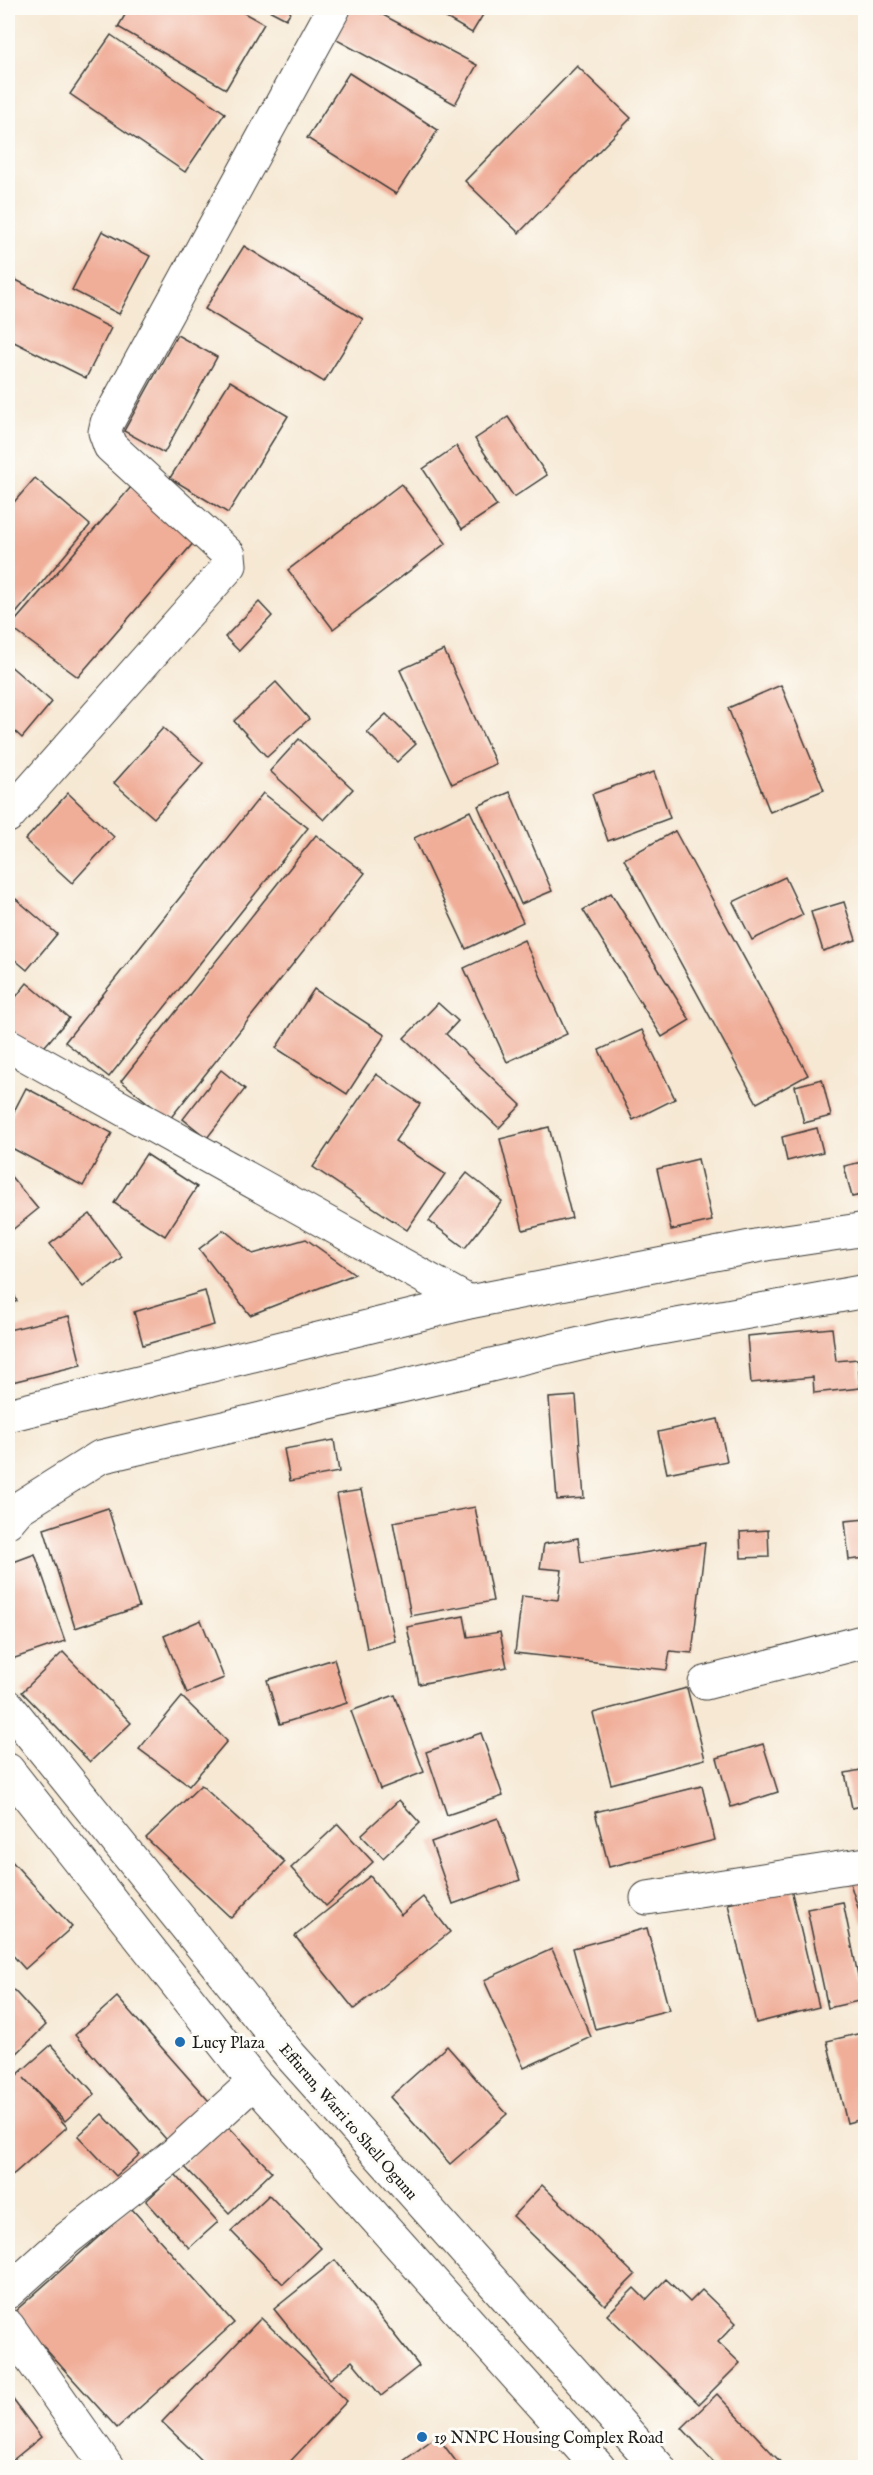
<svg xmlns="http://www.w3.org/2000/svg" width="873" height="2475" font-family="'IM FELL English',serif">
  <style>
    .building { fill: #f0ae99 }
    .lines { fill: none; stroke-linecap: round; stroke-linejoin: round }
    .minor-casing { stroke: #3d3b37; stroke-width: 35 }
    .tertiary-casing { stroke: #3d3b37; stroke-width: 35 }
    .secondary-casing { stroke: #3d3b37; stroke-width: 35 }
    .minor { stroke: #fff; stroke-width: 33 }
    .tertiary { stroke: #fff; stroke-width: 33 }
    .secondary { stroke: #fff; stroke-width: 33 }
    .poi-dot { fill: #1f6fb2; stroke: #fdfcf7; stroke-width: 2 }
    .labels { text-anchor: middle; stroke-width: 6; stroke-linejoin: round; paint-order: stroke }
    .poi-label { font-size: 16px; fill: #1c1c1c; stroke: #fdfcf7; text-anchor: start }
    .street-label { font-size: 16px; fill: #1c1c1c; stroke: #fdfcf7 }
  </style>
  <rect width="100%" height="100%" fill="#fdfcf7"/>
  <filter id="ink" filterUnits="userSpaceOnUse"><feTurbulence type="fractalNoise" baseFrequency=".0167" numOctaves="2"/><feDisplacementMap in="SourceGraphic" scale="12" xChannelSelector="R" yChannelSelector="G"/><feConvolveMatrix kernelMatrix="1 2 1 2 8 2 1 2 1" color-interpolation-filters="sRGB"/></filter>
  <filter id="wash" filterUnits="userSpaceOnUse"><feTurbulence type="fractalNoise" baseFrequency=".008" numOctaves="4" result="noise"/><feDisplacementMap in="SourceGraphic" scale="24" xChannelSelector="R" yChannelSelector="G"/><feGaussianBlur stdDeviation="1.35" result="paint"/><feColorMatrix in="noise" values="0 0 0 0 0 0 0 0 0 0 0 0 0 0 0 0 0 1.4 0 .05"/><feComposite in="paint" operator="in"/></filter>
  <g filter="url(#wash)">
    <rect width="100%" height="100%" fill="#f6e8d3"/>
    <g id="blocks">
      <g class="building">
        <polygon points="129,8 235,8 264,24 226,89 118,27"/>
        <polygon points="265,8 293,8 286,19"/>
        <polygon points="352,8 370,8 477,65 455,104 335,39"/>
        <polygon points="429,8 487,8 472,33"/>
        <polygon points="111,35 225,113 185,172 70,94"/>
        <polygon points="577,66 631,118 519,233 465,181"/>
        <polygon points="349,73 438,130 396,194 307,138"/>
        <polygon points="102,231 150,256 119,314 72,290"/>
        <polygon points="244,246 363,319 324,382 205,309"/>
        <polygon points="8,276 111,328 86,378 8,339"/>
        <polygon points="177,335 217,357 164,453 124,431"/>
        <polygon points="230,381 288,416 228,513 170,478"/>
        <polygon points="508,417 547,475 514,497 475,439"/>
        <polygon points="456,446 497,506 462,529 423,469"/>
        <polygon points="35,478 90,525 8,623 8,509"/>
        <polygon points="401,484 446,543 333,629 288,570"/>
        <polygon points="131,487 195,541 78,677 10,627"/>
        <polygon points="259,602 272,616 239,651 225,637"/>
        <polygon points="444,650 496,764 452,784 400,670"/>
        <polygon points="8,664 52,702 22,738 8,725"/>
        <polygon points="276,682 309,719 267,757 234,721"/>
        <polygon points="781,685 824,790 770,812 728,708"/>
        <polygon points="386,714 416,744 397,762 367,732"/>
        <polygon points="163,728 203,763 154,818 114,783"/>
        <polygon points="299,739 353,789 324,820 270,771"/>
        <polygon points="654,772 670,818 608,841 592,794"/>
        <polygon points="510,792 552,891 521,904 478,806"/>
        <polygon points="68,793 114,837 72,883 25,840"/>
        <polygon points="263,793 308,828 109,1077 65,1042"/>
        <polygon points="470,811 523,922 466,949 414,838"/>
        <polygon points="675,831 808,1075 757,1103 624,859"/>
        <polygon points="316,835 365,873 169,1120 121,1081"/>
        <polygon points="785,877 803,915 752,940 733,902"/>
        <polygon points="611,893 690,1020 662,1037 583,910"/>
        <polygon points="16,899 57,934 27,970 8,954 8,909"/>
        <polygon points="844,902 856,940 823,951 811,912"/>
        <polygon points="524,940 567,1034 507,1062 464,968"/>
        <polygon points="27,983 69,1018 39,1053 8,1027 8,1007"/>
        <polygon points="314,989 385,1035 347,1094 276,1048"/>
        <polygon points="438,1003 458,1021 446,1034 521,1105 499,1128 404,1038"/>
        <polygon points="642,1030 675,1099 633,1120 599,1050"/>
        <polygon points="221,1070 245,1089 207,1138 183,1119"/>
        <polygon points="376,1074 420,1104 395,1141 445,1174 407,1230 313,1167"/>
        <polygon points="822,1079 831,1116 804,1123 795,1086"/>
        <polygon points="26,1088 112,1133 83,1186 8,1146 8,1123"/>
        <polygon points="549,1127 572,1218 523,1230 500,1139"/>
        <polygon points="817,1128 823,1152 787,1161 782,1137"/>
        <polygon points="146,1154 197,1187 165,1236 114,1203"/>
        <polygon points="698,1159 712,1221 671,1230 657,1169"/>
        <polygon points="866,1161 866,1194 852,1197 844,1166"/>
        <polygon points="8,1173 38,1209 11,1231 8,1227"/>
        <polygon points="467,1173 502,1201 465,1248 429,1221"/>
        <polygon points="90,1214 122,1257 83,1287 50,1244"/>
        <polygon points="224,1230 253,1254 306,1239 355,1274 250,1315 199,1249"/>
        <polygon points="8,1282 17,1301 8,1306"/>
        <polygon points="205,1291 214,1325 143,1345 134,1312"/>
        <polygon points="69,1316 81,1365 8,1383 8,1330"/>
        <polygon points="832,1328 836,1361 858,1359 860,1388 814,1393 813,1377 751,1383 747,1336"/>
        <polygon points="576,1396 584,1498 557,1500 549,1398"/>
        <polygon points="718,1419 727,1461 667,1473 658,1432"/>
        <polygon points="334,1440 339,1472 290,1481 284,1449"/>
        <polygon points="361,1490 395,1641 367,1649 337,1494"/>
        <polygon points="475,1507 493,1601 411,1616 393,1522"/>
        <polygon points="108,1508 139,1607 75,1628 44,1529"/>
        <polygon points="866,1519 866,1558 849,1560 845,1521"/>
        <polygon points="768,1530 769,1557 741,1558 740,1532"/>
        <polygon points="578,1538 581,1563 705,1543 692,1653 670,1651 667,1670 515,1653 522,1596 558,1600 562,1570 540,1568 544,1544"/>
        <polygon points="35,1554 65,1641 9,1660 8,1564"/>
        <polygon points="464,1616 468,1637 500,1632 507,1667 419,1684 407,1627"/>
        <polygon points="201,1620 224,1678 187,1693 164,1636"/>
        <polygon points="63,1652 131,1723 90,1762 22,1692"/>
        <polygon points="334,1659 347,1703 280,1724 267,1680"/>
        <polygon points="687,1688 705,1759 611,1784 593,1713"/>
        <polygon points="395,1695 424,1772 380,1789 351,1711"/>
        <polygon points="182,1697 227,1741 189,1786 139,1749"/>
        <polygon points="481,1733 503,1796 447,1815 426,1752"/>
        <polygon points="763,1744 778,1792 731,1807 717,1758"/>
        <polygon points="866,1769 866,1805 852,1808 845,1773"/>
        <polygon points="201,1785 285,1862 231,1918 146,1838"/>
        <polygon points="702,1786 715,1840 609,1867 595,1812"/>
        <polygon points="399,1800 420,1823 383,1858 361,1835"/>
        <polygon points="498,1818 520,1880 453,1904 431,1842"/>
        <polygon points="338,1824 373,1862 326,1906 291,1868"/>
        <polygon points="8,1857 72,1927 25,1969 8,1950"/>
        <polygon points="866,1872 866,1922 863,1923 848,1877"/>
        <polygon points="370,1876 401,1915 423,1897 450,1932 354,2009 295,1936"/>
        <polygon points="791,1889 819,2007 756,2023 728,1904"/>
        <polygon points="843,1902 863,2000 828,2008 807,1909"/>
        <polygon points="647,1928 669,2010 595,2029 573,1948"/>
        <polygon points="552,1949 591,2037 524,2068 484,1980"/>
        <polygon points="8,1984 46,2025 11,2059 8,2055"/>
        <polygon points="117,1997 215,2108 172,2146 75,2035"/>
        <polygon points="866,2032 866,2118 847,2123 827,2041"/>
        <polygon points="51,2045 95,2094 65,2121 24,2078 67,2127 8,2179 8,2083"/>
        <polygon points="447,2046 507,2114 450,2164 390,2097"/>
        <polygon points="102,2114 140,2154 116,2176 78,2136"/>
        <polygon points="226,2124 272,2172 229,2213 183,2165"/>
        <polygon points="175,2174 218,2222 189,2248 146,2201"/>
        <polygon points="542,2185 635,2275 605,2305 513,2216"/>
        <polygon points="269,2195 321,2248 283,2284 231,2231"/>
        <polygon points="131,2208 234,2323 117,2428 13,2313"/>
        <polygon points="335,2260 419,2366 381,2396 352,2361 330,2379 274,2309"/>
        <polygon points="666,2279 690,2302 702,2290 736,2323 718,2342 740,2363 699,2404 607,2315 634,2288 646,2300"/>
        <polygon points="261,2318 347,2401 284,2468 210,2468 162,2422"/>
        <polygon points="8,2393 41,2437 8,2464"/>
        <polygon points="717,2394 786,2468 719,2468 682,2428"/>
        <polygon points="437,2436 461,2468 394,2468"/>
      </g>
    </g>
  </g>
  <g filter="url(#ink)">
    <use href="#blocks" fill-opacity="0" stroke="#3d3b37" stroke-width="1.5"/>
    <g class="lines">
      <g class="minor-casing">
        <g id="minor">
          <polyline points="8,816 230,565 229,555 110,446 105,432 107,423 334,8"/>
          <polyline points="8,1045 469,1302"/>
          <polyline points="705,1683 866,1641"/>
          <polyline points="647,1898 866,1864"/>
          <polyline points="8,2292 68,2238 175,2154 254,2082"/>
          <polyline points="8,2326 108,2468"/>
        </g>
      </g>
      <g class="tertiary-casing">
        <g id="tertiary">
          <polyline points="8,1706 289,2054 659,2468"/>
          <polyline points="8,1770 254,2082 599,2468"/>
        </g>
      </g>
      <g class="secondary-casing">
        <g id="secondary">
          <polyline points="8,1415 469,1302 766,1244 866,1229"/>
          <polyline points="8,1521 19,1508 100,1457 610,1337 866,1291"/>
        </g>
      </g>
      <use href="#minor" class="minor"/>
      <use href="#tertiary" class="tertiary"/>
      <use href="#secondary" class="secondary"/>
    </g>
  </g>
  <g class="poi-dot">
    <circle cx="180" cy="2042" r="6"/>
    <circle cx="422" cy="2437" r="6"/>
  </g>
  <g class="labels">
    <g class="poi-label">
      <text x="192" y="2048">Lucy Plaza</text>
      <text x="434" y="2443">19 NNPC Housing Complex Road</text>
    </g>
    <g class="street-label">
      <text transform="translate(349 2121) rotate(49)" y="6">Effurun, Warri to Shell Ogunu</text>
    </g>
  </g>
  <rect width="873" height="2475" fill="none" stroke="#fdfcf7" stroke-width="30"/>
</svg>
